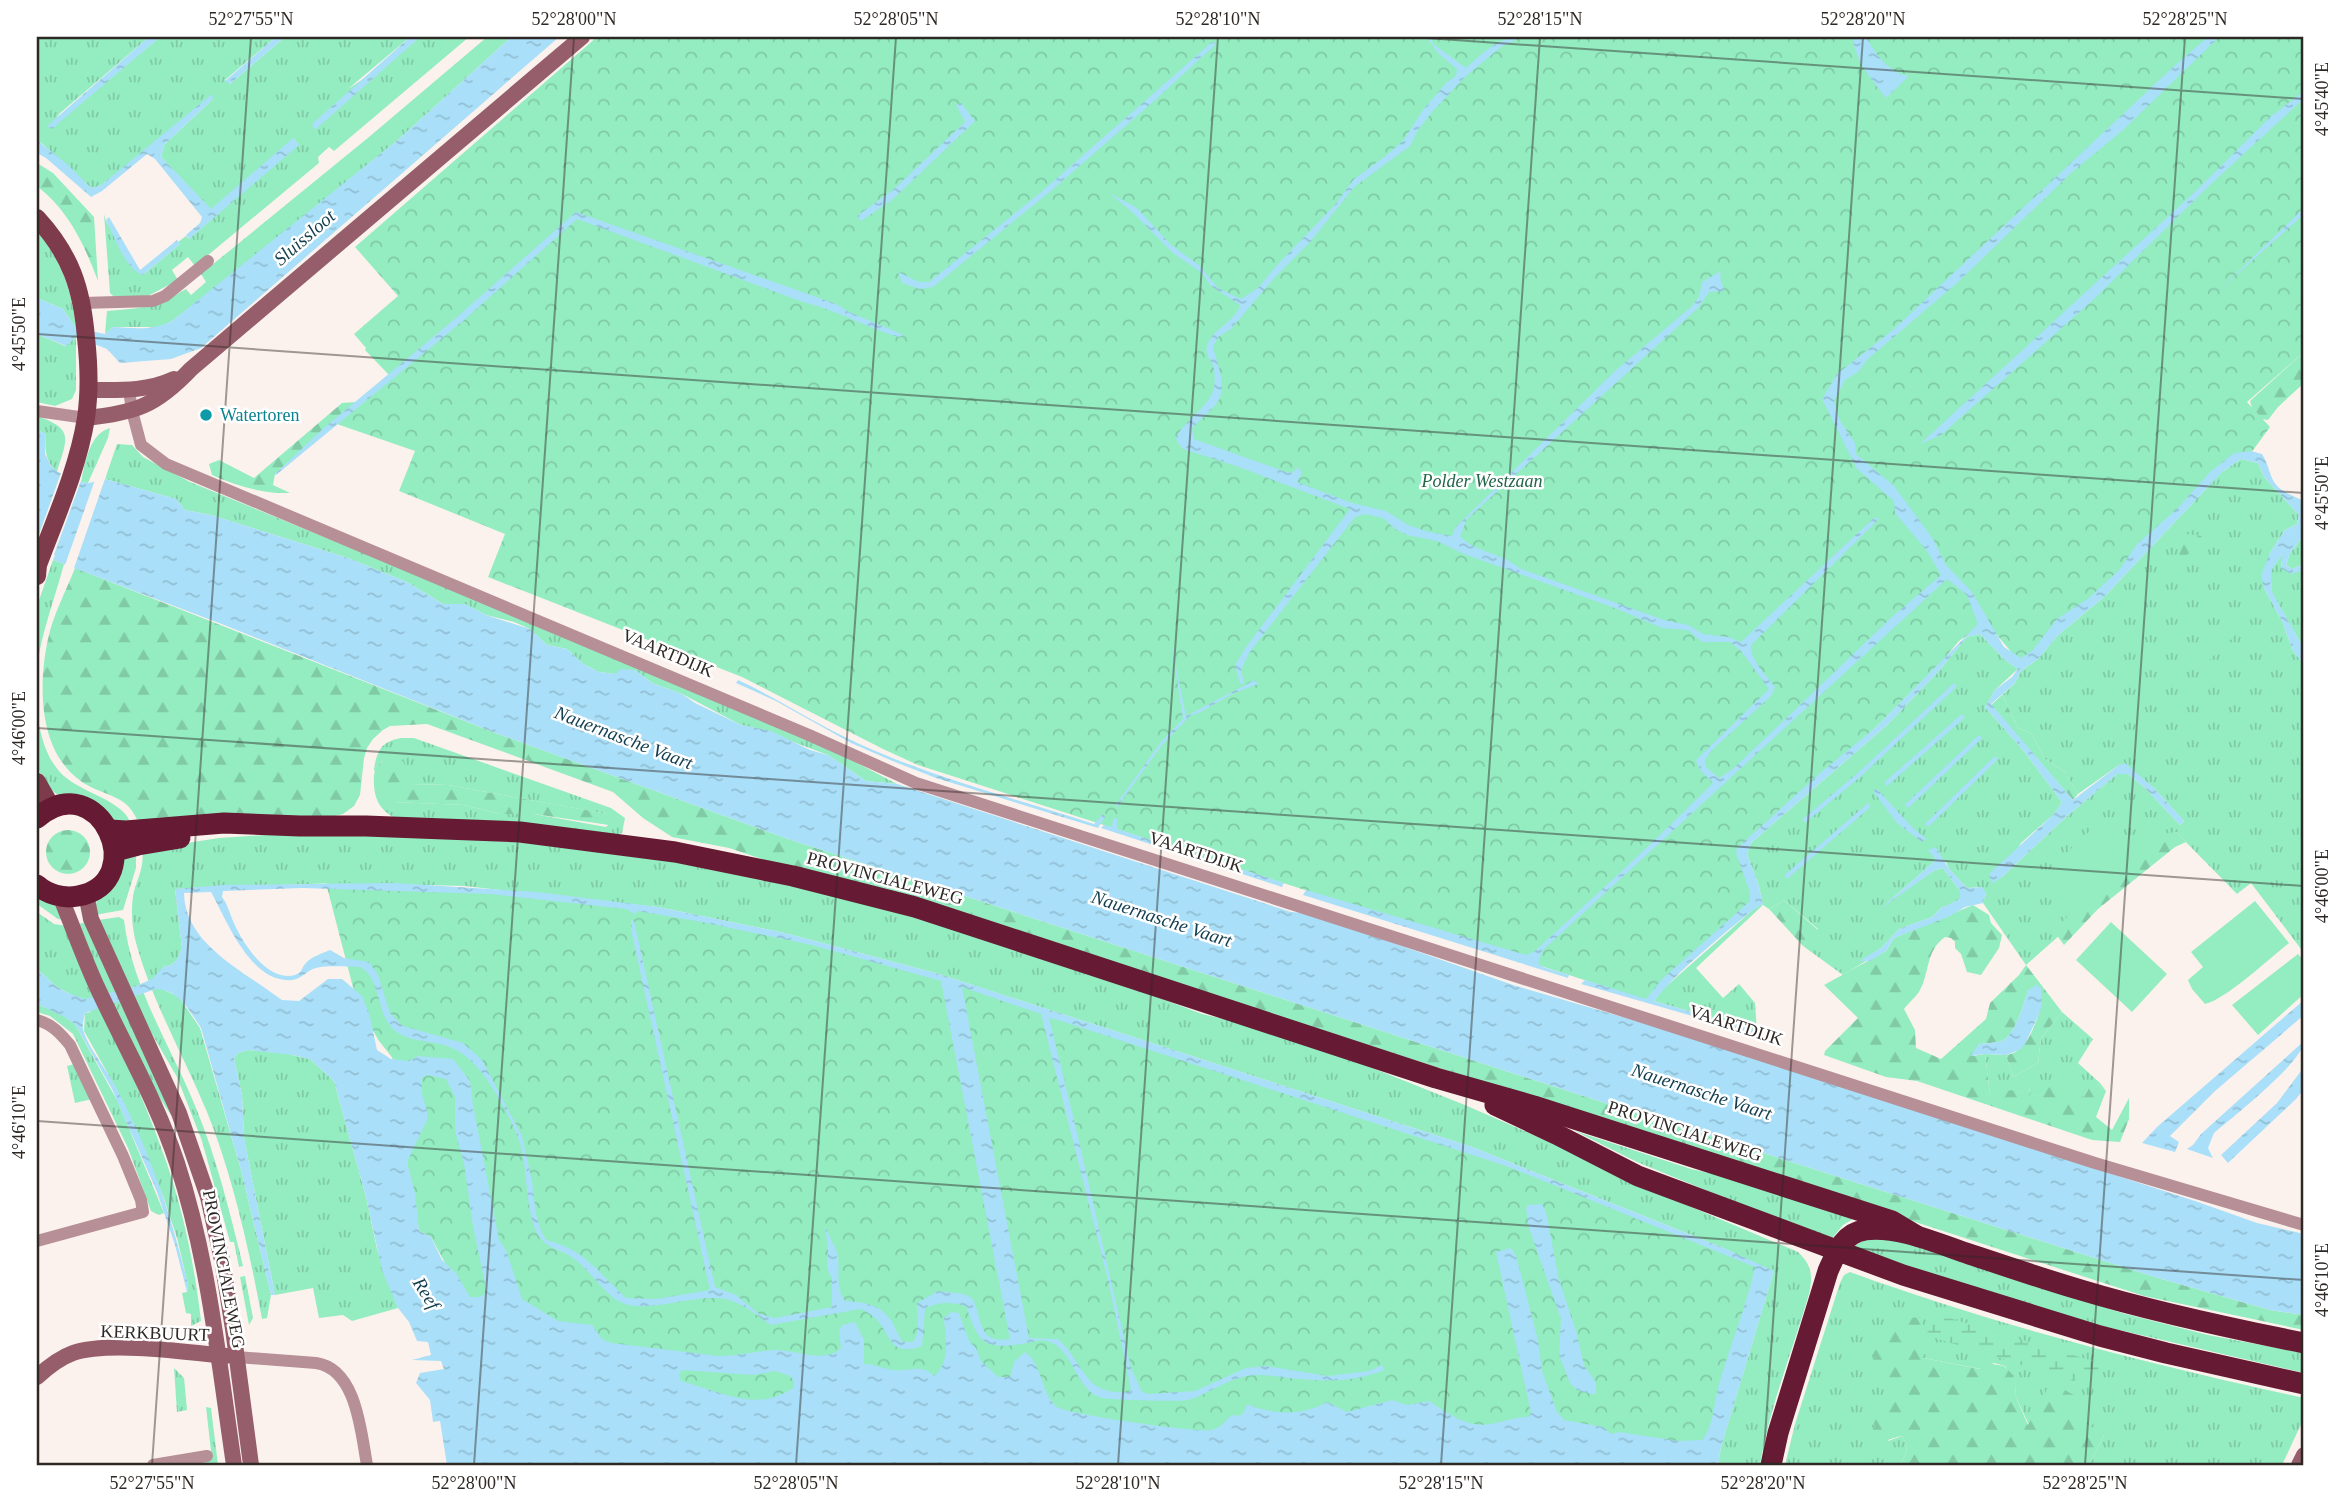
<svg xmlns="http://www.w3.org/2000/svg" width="2341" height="1502" font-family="Georgia,serif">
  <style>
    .grass { fill: url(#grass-tufts) }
    .forest { fill: url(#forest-firs) }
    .wetland { fill: url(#wetland-marsh) }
    .park { fill: url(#park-crowns) }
    .pitch { fill: #94ecc1 }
    .water { fill: url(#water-ripples); fill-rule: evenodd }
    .pier { fill: #fcf2ed }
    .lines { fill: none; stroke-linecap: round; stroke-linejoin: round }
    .stream { stroke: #a9dff8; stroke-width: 4.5 }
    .street { stroke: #b78f97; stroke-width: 12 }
    .secondary { stroke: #965e6b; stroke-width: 16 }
    .primary { stroke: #7d3b4c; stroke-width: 18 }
    .highway { stroke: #661a33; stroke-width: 21 }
    .ticks { fill: none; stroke: #2e2825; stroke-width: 2; stroke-opacity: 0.45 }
    .culture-dot { fill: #0f9aa8; stroke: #fff; stroke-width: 2.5 }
    .labels { text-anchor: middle; stroke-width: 5; stroke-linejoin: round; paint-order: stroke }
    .culture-label { font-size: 18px; fill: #0d838f; stroke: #fff; text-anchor: start }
    .park-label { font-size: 18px; font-style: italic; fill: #216549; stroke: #fff }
    .street-label { font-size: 18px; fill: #2e2825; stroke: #fff }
    .water-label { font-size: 19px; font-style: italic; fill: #123e4f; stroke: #fff }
    .neatline { fill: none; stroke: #2e2825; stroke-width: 2.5 }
    .ticks-label { font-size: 18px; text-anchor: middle; fill: #2e2825 }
  </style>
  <defs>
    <pattern id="grass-tufts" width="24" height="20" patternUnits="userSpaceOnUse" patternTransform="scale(1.75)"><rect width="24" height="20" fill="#94ecc1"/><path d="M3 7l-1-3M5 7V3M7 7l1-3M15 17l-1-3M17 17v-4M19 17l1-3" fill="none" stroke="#80caa6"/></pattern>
    <pattern id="forest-firs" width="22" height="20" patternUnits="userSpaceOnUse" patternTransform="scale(1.75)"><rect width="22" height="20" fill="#94ecc1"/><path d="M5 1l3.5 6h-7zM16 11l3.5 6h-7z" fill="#80caa6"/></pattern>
    <pattern id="wetland-marsh" width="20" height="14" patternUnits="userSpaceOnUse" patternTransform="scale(1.75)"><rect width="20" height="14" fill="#94ecc1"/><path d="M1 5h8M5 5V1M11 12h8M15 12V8" fill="none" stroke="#80caa6"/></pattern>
    <pattern id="park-crowns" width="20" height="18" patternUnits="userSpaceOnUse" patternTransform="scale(1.75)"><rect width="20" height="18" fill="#94ecc1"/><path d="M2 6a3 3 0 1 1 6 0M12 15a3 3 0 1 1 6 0" fill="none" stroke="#80caa6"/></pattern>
    <pattern id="water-ripples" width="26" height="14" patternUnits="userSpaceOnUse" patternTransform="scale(1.75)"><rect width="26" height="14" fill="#a9dff8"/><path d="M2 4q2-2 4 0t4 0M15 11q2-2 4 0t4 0" fill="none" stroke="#92bfd4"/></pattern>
  </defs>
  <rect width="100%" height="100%" fill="#fcf2ed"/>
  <g class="grass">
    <polygon points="37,37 149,37 59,114 51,128 160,37 276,37 225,80 230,84 285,37 410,37 348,89 395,58 420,37 469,37 334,151 329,147 318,157 319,163 195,266 188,257 172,270 178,280 148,296 114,297 110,293 104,214 106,221 143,275 180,244 178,242 186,236 189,239 298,144 294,139 211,210 161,157 164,145 213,99 100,186 91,188 37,139"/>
    <path d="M487 37H511L399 139 204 297 172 321 160 327H113L105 334 107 311C141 308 155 308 186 289L191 295 206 282 201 274 369 137Z"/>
    <path d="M37 230C62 263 71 287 76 328L63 309 37 298Z"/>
    <polygon points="37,334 65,346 76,337 76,390 72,399 55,406 37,402"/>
    <path d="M37 416C75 429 67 439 57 472 45 461 45 450 46 434L37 430Z"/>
    <path d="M110 428 108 438 88 483 81 482C85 463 89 434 110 428Z"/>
    <polygon points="117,444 132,445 143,457 190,482 622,659 823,745 897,784 866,781 828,755 759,729 741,725 682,694 652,683 635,670 615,674 599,672 583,664 567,649 547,645 530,629 514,622 486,615 465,604 443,604 407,582 348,558 211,515 185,510 176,499 105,479"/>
    <polygon points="2241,459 2258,463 2264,477 2299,515 2297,524 2285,530 2270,553 2264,588 2283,623 2292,649 2304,665 2304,953 2251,883 2237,894 2176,832 2026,965 1983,903 1986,893 1981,887 1967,888 1949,869 1946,862 1933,855 1936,860 1887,903 1935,870 1943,868 1960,891 1961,899 1941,908 1932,917 1899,929 1881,948 1861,961 1866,961 1843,975 1803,946 1818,929 1784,900 1769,909 1763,905 1696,968 1723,998 1739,984 1755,1003 1757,1031 1654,1001 1663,989 1755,908 1763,904 1758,883 1747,854 1751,843 1886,726 1937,673 1967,637 1980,634 2004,659 2018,669 1995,690 1985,707 2023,750 2062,802 2054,814 2021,843 2001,878 2066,817 2117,774 2128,774 2145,788 2180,825 2184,821 2154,788 2119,765 2078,794 2065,772 2045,759 2031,733 2018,728 2002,695 2015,683 2021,671 2038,659 2057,636 2105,596 2222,472"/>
    <polygon points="2304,535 2304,564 2292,569 2286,565 2290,553"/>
    <polygon points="2283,553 2281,567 2304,570 2304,649 2272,593 2270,571"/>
    <path d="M53 560 64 564C55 598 42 631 37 666V606Z"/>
    <path d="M37 715C41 735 45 755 59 771 77 793 125 799 131 825L122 824C90 810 40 801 37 759 36 744 37 729 37 715Z"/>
    <path d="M402 738H414L442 748 611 808 625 818 622 833 615 836 395 818C376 808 373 794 374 773L393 802 464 805 501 814H534L606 827 608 825 607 814 448 785 410 784 383 761 374 768C378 749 382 741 402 738Z"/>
    <path d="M280 834H363L534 843 666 860 768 878 918 917 1144 992 1202 1014 1262 1028 1360 1063 1465 1105 1570 1151 1632 1182 1798 1252C1812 1265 1813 1276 1809 1294 1792 1352 1770 1406 1760 1465H1718L1721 1447 1774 1271 1726 1249 1472 1147 939 974 785 933 658 907 464 886 337 883 175 889 182 948 177 960 171 965 163 967 162 989 179 997 200 1028 241 1170 271 1295 267 1318 262 1319C250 1253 232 1173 207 1112 183 1054 151 1000 135 939 132 925 131 910 133 896 136 880 145 868 142 850L219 838Z"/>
    <path d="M136 851V868L123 910 95 915C94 891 116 863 136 851Z"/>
    <path d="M37 892C50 900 59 905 63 920L58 919 37 904Z"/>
    <path d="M37 912 54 924 67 926C100 1006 139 1083 167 1164 184 1214 195 1268 201 1321L191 1326V1314L186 1313 182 1293 187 1292 188 1285 177 1238 163 1196 117 1090 84 1031 85 1013 91 1012 74 996 57 987 37 969Z"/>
    <path d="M119 917 124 920C132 988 171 1046 196 1108 217 1159 230 1213 243 1266L239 1267 234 1242H230L202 1141 177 1077 138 1010 98 920Z"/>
    <path d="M87 922 173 1118C132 1059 104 991 78 924Z"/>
    <polygon points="37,1004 63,1015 75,1024 118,1102 164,1213 159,1215 151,1211 128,1148 73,1034 50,1016 37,1012"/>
    <polygon points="2062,1012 2093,1039 2078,1063 2100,1083 2106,1091 2097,1084 2088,1089 2084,1097 2040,1095 2029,1097 2030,1087 2018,1092 1990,1095 1985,1054 2006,1055 2013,1077 2038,1063 2041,1038"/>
    <polygon points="248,1050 279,1052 310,1059 334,1081 366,1197 377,1249 398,1308 352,1321 343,1315 319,1318 313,1288 275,1295 244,1138 242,1095 234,1058 238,1053"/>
    <polygon points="75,1064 92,1099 75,1103 67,1066"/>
    <polygon points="1575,1131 1691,1169 1758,1184 1853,1219 1843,1225 1830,1241 1637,1162"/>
    <polygon points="1875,1238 1893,1239 2122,1313 2208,1335 2304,1353 2304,1373 2098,1325 1924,1274 1853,1247 1862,1241"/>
    <path d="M1850 1272C1998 1326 2150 1364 2304 1398V1418L2282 1465H2089L2104 1435 2029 1425 2015 1395 2016 1384 2005 1366 1994 1363 1981 1369 1923 1358 1897 1400 1888 1441 1902 1436C1910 1447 1906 1454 1900 1465H1785L1795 1424 1840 1283 1844 1275Z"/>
    <polygon points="245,1276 253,1318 249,1325 240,1277"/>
    <polygon points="174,1368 184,1378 187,1410 177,1412"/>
    <polygon points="206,1407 211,1408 218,1465 167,1465 211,1451"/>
  </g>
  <g class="forest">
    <path d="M37 163 53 173 94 217 98 281C84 244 69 211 37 186Z"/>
    <polygon points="2304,352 2304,383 2278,407 2268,420 2262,419 2252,408 2250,401"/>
    <path d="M356 402 275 474 273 485 290 493C264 494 236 486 212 475L209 464 219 460 254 478 342 403Z"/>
    <polygon points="2188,534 2202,536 2185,558 2179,555"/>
    <path d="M75 568 498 734 788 839 1602 1102 2155 1277 2270 1310 2304 1315V1330L2144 1296 1334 1034 774 863 729 848 672 837 643 818 613 792 427 724 390 726 383 730 373 739 367 748 364 758 360 795 354 806 343 814 330 817 139 825C129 794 107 798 82 782 38 752 38 685 48 639 53 615 66 591 75 568Z"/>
    <polygon points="2258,600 2247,624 2204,665 2202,654 2211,649 2212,638 2221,642"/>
    <polygon points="2002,695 2018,728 2031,733 2045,759 2065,772 2078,794 2073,800 1991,705"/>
    <path d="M383 761H403L411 784 448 785 608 814 609 825 534 814H501L464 805 392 802C383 793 375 782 374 768Z"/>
    <circle cx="68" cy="852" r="22"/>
    <path d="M2176 832 2186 842 2175 847 2098 909 2064 945 2053 930 2130 860C2140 842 2155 834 2176 832Z"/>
    <polygon points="1784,900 1818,930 1803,946 1769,909"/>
    <path d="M1973 905 1989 915 1991 923 2002 935 1999 948 1981 975 1967 972 1961 954 1955 948V942L1951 938 1945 937C1925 951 1930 974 1919 992 1915 998 1908 1003 1904 1009L1915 1030 1916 1048 1941 1059 1986 1019 1990 1003 2019 975 2026 965 2062 1012 2041 1038 2038 1063 2013 1077 2006 1055C2026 1052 2032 1031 2039 1014L2028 990C2024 1003 2016 1034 2002 1041 1996 1043 1986 1043 1979 1044L1973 1056 1985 1054 1990 1095 2012 1090 2018 1092 2030 1086 2029 1096 2040 1095 2055 1082 2084 1097 2091 1084H2097L2106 1091 2096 1117 2112 1130 2129 1098V1119L2120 1142 2092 1140 1917 1081 1886 1077 1824 1055 1825 1051 1858 1018 1824 985 1886 951 1894 938Z"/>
    <path d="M1902 1317 1923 1318V1358L1980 1369 1987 1363 2004 1366 2013 1375 2016 1384 2015 1395 2028 1425 2047 1389H2063L2081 1399 2078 1418 2104 1435 2089 1465H1900C1906 1454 1910 1447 1902 1436 1891 1437 1885 1445 1875 1437L1874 1421 1876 1402 1886 1396 1896 1399 1881 1376 1866 1334Z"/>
  </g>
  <polygon class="wetland" points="1929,1312 2113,1367 2073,1381 1935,1338 1927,1331"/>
  <g class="park">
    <path d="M597 37H2304V352L2247 402 2270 427 2251 453 2239 455 2122 572C2085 593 2058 646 2018 660L1986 622 1959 641 1943 660 1875 728 1742 845 1758 895 1646 1000 918 765 883 749 742 677 488 577 505 534 399 491 415 451 331 422 389 375 365 350 366 348 354 334 398 296 355 247Z"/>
    <polygon points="326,883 393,883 601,901 781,934 981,988 1208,1062 1442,1141 1757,1261 1774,1270 1721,1446 554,1465 431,1237 419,1231 407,1162 414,1101 391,1056 379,1041 357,1003"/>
  </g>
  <g class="pitch">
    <polygon points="2097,824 2130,860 2068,918 2035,883"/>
    <path d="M2255 901 2289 943C2270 958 2225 1000 2205 1004L2192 989 2188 980 2203 967 2191 952Z"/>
    <polygon points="2111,922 2167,974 2132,1012 2076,960"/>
    <polygon points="2298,954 2304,961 2304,994 2258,1035 2232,1005"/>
  </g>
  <g class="water">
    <polygon points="149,37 160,37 61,121 52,129 47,126"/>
    <polygon points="276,37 285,37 230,84 225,81"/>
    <polygon points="410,37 420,37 315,130 312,124"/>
    <path d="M511 37H559L201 348 171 359 120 363 107 349 76 337 66 346 37 334V298L63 309 76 328 105 334 113 327C133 328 153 331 172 321L399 139Z"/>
    <path d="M1426 37H1431L1433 44 1466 68C1482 54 1498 37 1521 37L1501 47 1466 76 1432 112 1418 130 1410 146 1354 187 1311 241 1276 276 1231 329 1218 337 1213 347C1217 364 1229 388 1216 404 1209 413 1199 420 1192 429L1194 439 1283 471 1292 473 1298 467 1302 473 1297 482 1352 503 1386 511 1408 525 1429 532 1452 536 1455 528 1467 516 1616 370 1691 307 1699 297 1702 282 1721 271 1720 276 1724 291 1709 292 1698 308 1467 519 1460 536C1472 549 1488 551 1503 558 1511 561 1516 567 1524 570L1664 620 1688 625 1703 634 1728 637 1741 642 1875 517 1879 519 1751 645C1750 660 1766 675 1775 687L1771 696 1712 750 1705 760V766L1719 778 1734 768 1893 616 1941 575 1927 551 1895 513 1894 501 1857 469 1822 399 1837 374 1894 329 2172 68 2208 37H2219L2123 130 2071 173 1957 283 1868 359 1858 372 1845 380 1834 401 1840 421 1855 443 1856 454 1894 486 1933 539 1946 565 1972 592 2004 647 2021 658 2032 651 2057 619 2089 598 2120 569 2137 544 2178 508 2211 471 2234 453 2251 451 2262 454C2268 463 2269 473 2274 482 2280 492 2294 496 2304 501V535L2290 553 2286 565 2292 569 2304 564V570L2291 574 2281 568 2282 554 2271 571 2272 592 2304 649V665L2292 649 2283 623 2264 588 2261 575 2270 553 2285 530 2297 524 2299 515 2264 477 2258 463 2241 459 2222 472 2105 596 2057 636 2038 659 2021 671 2015 683 1991 704 2073 800 2119 765 2125 763 2154 788 2184 821 2180 825 2145 788 2128 774H2117L2066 817 2001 878 1992 883 1989 874 2054 814 2062 802 2023 750 1985 707 1995 690 2012 677 2018 669 2004 659 1980 634 1967 637 1937 673 1886 726 1751 843 1747 854 1758 883 1763 904C1750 911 1739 922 1727 931 1702 953 1674 975 1654 1001L1757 1031 1755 1034 1581 984 1585 980 1646 999 1662 979 1750 901V893L1736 853 1737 848 1820 773 1875 728 1978 624 1967 595 1947 579 1543 950 1538 963 1543 967 1569 975 1568 978 1303 895 1306 890 1526 955 1535 951C1595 896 1655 841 1713 783L1700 770 1696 760 1769 689 1741 651 1730 642H1702L1688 630 1662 628 1615 608 1464 554 1437 541 1407 535 1395 529 1383 518 1365 514 1355 517 1249 653 1241 670 1244 683 1240 684 1235 665 1246 647 1350 509 1239 467 1183 449 1178 443 1176 438C1185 419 1211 406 1214 387 1215 381 1215 371 1213 366 1209 356 1203 352 1209 341 1217 327 1236 320 1240 305L1211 286 1202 273 1173 253 1130 210 1109 193 1137 208 1171 245 1199 265 1218 288 1241 299 1259 287 1277 265 1334 206 1354 179 1383 158 1403 141 1423 110 1447 82 1456 76 1457 69 1439 54Z"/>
    <path d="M1853 37H1866C1876 54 1888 73 1909 76L1886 98C1871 78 1855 62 1853 37Z"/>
    <polygon points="1212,42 1216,44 1153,102 1052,190 933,287 920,289 902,283 898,272 919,282 929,282 1040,193"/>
    <polygon points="2304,91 2304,101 2298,104 2211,184 2092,301 1941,435 1920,444 2197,190 2269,118"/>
    <polygon points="212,94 213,99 164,145 161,157 211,209 293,138 299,145 189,239 186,235 200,223 202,217 155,159 147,154 102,191 91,197 46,158 37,153 37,133 37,139 43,145 67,164 91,188 100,186"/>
    <polygon points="961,103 975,121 892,200 861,221 857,216 894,189 965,122 956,105"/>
    <polygon points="2304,208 2304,214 2215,294"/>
    <path d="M576 212 836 304 849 312 904 335 898 337C866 327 836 310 803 302L577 219 463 321 276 475H274L325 427 457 317Z"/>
    <path d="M109 217 140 270 177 240 180 244 143 275C124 268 115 237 106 220Z"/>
    <polygon points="37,430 46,434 45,454 51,466 58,472 81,482 89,483 105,479 176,499 185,510 211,515 348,558 407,582 443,604 465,604 486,615 530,629 547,645 567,649 583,664 599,672 615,674 621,669 635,670 652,683 682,694 695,703 741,725 771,731 810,750 828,755 866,781 897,784 1291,912 1302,913 1362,932 1513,985 1660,1028 2195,1201 2257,1223 2304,1234 2304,1315 2270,1310 2155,1277 1602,1102 788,839 498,734 219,623 53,560 55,555 37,549"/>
    <polygon points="1171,641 1186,716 1255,680 1258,684 1232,694 1199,713 1191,715 1162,745 1117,807 1115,806 1161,742 1183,719"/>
    <path d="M738 680C777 698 813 722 851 740 929 777 1014 798 1094 824L1103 814 1105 817 1098 828 936 778 895 762 851 743 776 701 736 683Z"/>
    <polygon points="1877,789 1910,825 1926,839 1922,842 1897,823 1873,791"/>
    <polygon points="1113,818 1117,818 1117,829 1284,883 1282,887 1101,828 1104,825 1112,827"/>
    <polygon points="1936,847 1949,869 1967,888 1982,887 1986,893 1983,903 1965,907 1948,917 1894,938 1886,951 1870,961 1859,961 1881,948 1899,929 1932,917 1941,908 1960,899 1960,891 1943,868 1935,870 1879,910 1936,860 1928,850"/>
    <path d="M393 883 537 892 658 907 785 933 939 974 1472 1147 1726 1249 1774 1271 1721 1447 1718 1465H447L440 1421 433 1422 430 1400 416 1383 420 1373 444 1369 441 1361 412 1360 431 1355 428 1342 417 1341 409 1322 398 1308 382 1270 366 1197 334 1081 310 1059 293 1055 248 1050 238 1053 234 1058 242 1095 244 1138 275 1295H271L241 1170 201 1028C189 1010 179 990 156 989L85 1013C84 1019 82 1024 83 1029 86 1043 102 1064 110 1077 147 1141 171 1213 188 1285L187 1292 175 1245 157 1192 112 1089 75 1024 63 1016 37 1004V969L57 987 68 993 85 999 136 986 152 979 163 967 171 965 177 960 182 948 175 889 223 885ZM302 888 490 894 626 909 635 914 638 911 702 922 812 945 941 981 1010 1339C978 1344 983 1322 973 1299L964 1294 938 1291 917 1303C917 1316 921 1331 913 1342H903C898 1336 896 1329 892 1322 881 1304 864 1302 845 1301 835 1287 840 1272 838 1256 837 1248 828 1236 825 1225L828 1250 827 1268 832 1279V1307L775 1318 759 1314 736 1295 715 1287 634 921 631 919V930L710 1290 656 1299 626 1298C599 1273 584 1249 546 1240L541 1231 536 1214 532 1181 522 1136 482 1060 463 1043 403 1026 390 1013 378 975 369 962 344 958 330 950C323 953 311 957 306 963 301 968 303 972 295 975 267 983 242 942 233 921 229 912 228 905 222 897L223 891ZM211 892C227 921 251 984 292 980 302 979 307 970 316 968 330 965 346 967 360 967 380 977 377 1011 391 1027 404 1041 423 1040 440 1044 458 1048 471 1059 482 1073 496 1091 513 1122 520 1143 528 1168 525 1223 542 1240 549 1247 556 1249 565 1253 587 1264 602 1293 620 1302 645 1315 695 1293 725 1299 743 1303 756 1315 771 1325L860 1309C895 1321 881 1361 922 1346L925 1309C938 1301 951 1302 966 1306 978 1342 983 1350 1022 1344 1029 1343 1037 1340 1043 1340 1075 1345 1073 1390 1102 1398 1111 1400 1181 1402 1188 1400 1209 1394 1225 1380 1247 1376 1265 1373 1282 1378 1300 1379 1330 1382 1357 1381 1384 1370L1382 1365 1369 1371 1328 1376 1266 1366 1246 1368 1195 1391 1149 1394 1142 1392 1131 1368 1074 1120 1049 1018 1061 1021 1509 1167 1755 1267C1746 1308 1729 1348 1718 1388 1714 1405 1713 1427 1702 1440L1678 1441 1619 1432 1611 1434 1603 1427 1564 1420 1557 1412 1542 1371 1538 1340 1516 1256 1511 1248 1496 1252 1531 1413 1528 1417C1515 1417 1503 1422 1490 1424 1466 1428 1448 1413 1429 1401L1407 1405 1392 1400 1347 1412 1327 1402C1303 1416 1272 1415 1247 1404L1244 1412 1239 1416 1232 1415C1223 1422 1223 1427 1211 1430 1198 1433 1066 1414 1057 1407 1040 1393 1043 1364 1025 1352L1014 1362 1010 1377H998L981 1361 976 1348 969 1341 959 1313 951 1312 944 1318C945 1337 951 1363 934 1376 922 1363 909 1372 894 1370 883 1369 875 1364 864 1364V1340L855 1322 842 1325 839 1331 841 1348C825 1364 796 1350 776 1350 757 1351 738 1356 719 1356L611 1343 602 1339 592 1325 558 1321 522 1299 506 1250 499 1240 473 1105 470 1081 453 1059 418 1056 409 1061 391 1059 377 1050 369 1013 362 996 342 979H328L299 1001 282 1000 272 993C238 968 185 942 184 893ZM962 987 1041 1014 1108 1280 1131 1389 1129 1392C1083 1396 1086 1365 1058 1339L1029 1338ZM427 1075 446 1079 455 1097V1131L464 1164 473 1226 485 1284V1294L480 1297H470L456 1273 442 1260 431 1237 419 1231 415 1193 407 1162 427 1120V1111L422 1094V1078ZM682 1370 754 1375 775 1371 790 1376 794 1381V1387C758 1414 719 1391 681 1381L679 1375Z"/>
    <path d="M2037 985 2041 988 2042 1005 2039 1014 2025 1044 2019 1050 2006 1055 1985 1054 1970 1056 1979 1044C1986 1043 1996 1043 2002 1041 2016 1034 2024 1003 2028 990Z"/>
    <polygon points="2304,1000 2304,1015 2215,1091 2170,1136 2179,1142 2175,1152 2142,1143 2157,1127"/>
    <path d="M2304 1041C2304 1061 2232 1118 2214 1133L2208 1148 2213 1158 2187 1149 2193 1145 2201 1134Z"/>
    <polygon points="2304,1067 2304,1089 2296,1099 2228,1163 2221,1155 2277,1103"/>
    <polygon points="1542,1204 1546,1212 1559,1280 1576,1331 1584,1365 1596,1383 1596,1395 1577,1390 1570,1383 1559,1355 1561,1319 1529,1228 1526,1208 1528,1205"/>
  </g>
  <g class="pier">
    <polygon points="62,470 82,478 51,563 51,557 37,552 37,540"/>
    <polygon points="106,476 73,571 64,568 96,477"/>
  </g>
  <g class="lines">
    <g class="stream">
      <polyline points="1887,783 1962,717"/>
      <polyline points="1908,805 1979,738"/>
      <polyline points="1805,820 1859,775 1954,686"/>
      <polyline points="1928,824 1995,759"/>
      <polyline points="1787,876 1868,806"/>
    </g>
    <g class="street">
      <polyline points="82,303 153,301 165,296 208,261"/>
      <polyline points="129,390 132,411 141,445 166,464 809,735 916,783 2095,1163 2304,1225"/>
      <polyline points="37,411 86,418"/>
      <path d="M37 1020C52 1024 60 1033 70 1045L123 1156 141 1200 143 1212 37 1241"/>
      <path d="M237 1357 316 1363C357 1369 361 1433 367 1465"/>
      <polyline points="153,1465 207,1456"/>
    </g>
    <g class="secondary">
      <path d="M89 390C118 390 146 392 174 379"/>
      <path d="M86 418C135 413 156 406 191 369L582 37"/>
      <polyline points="86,894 91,919 179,1113 208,1197 222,1260 233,1329 251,1465"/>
      <path d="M60 896C73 927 84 959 98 989 125 1047 157 1102 177 1163 209 1261 219 1364 234 1465"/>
      <path d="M37 1377C48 1367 59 1358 73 1353 109 1341 187 1352 226 1356"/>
      <polyline points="2299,1465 2304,1455"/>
    </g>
    <g class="primary">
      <path d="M37 218C71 255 82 289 86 338 89 365 90 391 86 418 78 468 56 517 38 565L37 576"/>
      <polyline points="37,782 52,808"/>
    </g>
    <g class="highway">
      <path d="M37 818C99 764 152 882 78 896 63 899 47 894 37 885"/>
      <polyline points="110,830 126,831 224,823 300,826 366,826 520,832 675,852 793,876 915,907 1436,1078 1534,1106 1892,1221 1917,1236"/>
      <polyline points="115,851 138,845 180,838"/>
      <polyline points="1495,1105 1556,1134 1638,1176 1903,1275 2100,1336 2166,1353 2304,1384"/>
      <path d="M1771 1465 1778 1433 1828 1271C1836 1253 1843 1233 1865 1230 1896 1225 1939 1244 1969 1254 2006 1266 2043 1279 2081 1290 2154 1312 2229 1328 2304 1343"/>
    </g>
  </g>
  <path class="ticks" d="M1412 37 2304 99M37 334 2304 493M37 728 2304 886M37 1121 2304 1280M152 1465 251 37M474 1465 574 37M796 1465 896 37M1118 1465 1218 37M1441 1465 1540 37M1763 1465 1863 37M2085 1465 2185 37"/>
  <circle class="culture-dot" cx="206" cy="415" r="7"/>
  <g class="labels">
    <g class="culture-label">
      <text x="220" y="421">Watertoren</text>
    </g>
    <g class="park-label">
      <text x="1482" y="487">Polder Westzaan</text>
    </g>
    <g class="street-label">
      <text transform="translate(668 653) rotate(23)" y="6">VAARTDIJK</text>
      <text transform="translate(1196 852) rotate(18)" y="6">VAARTDIJK</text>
      <text transform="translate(885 878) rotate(15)" y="6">PROVINCIALEWEG</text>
      <text transform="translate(1736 1025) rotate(18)" y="6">VAARTDIJK</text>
      <text transform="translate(1685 1131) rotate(18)" y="6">PROVINCIALEWEG</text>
      <text transform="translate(224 1269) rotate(79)" y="6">PROVINCIALEWEG</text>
      <text transform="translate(155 1333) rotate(2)" y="6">KERKBUURT</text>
    </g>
    <g class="water-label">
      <text transform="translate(304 237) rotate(-41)" y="7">Sluissloot</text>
      <text transform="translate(624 737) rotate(21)" y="7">Nauernasche Vaart</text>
      <text transform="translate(1162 918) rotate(18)" y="7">Nauernasche Vaart</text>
      <text transform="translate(1702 1091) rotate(18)" y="7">Nauernasche Vaart</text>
      <text transform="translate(427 1293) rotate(59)" y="7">Reef</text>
    </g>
  </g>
  <rect width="2341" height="1502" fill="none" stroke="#ffffff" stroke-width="77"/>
  <rect x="38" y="38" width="2264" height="1426" class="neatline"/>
  <g class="ticks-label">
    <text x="251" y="25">52°27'55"N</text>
    <text x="574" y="25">52°28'00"N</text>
    <text x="896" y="25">52°28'05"N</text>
    <text x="1218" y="25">52°28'10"N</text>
    <text x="1540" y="25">52°28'15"N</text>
    <text x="1863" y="25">52°28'20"N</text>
    <text x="2185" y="25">52°28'25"N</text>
    <text transform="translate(2322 99) rotate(-90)" y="6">4°45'40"E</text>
    <text transform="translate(19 334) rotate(-90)" y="6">4°45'50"E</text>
    <text transform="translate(2322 493) rotate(-90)" y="6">4°45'50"E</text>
    <text transform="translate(19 728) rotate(-90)" y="6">4°46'00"E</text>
    <text transform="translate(2322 886) rotate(-90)" y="6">4°46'00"E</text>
    <text transform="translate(19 1122) rotate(-90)" y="6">4°46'10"E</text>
    <text transform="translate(2322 1280) rotate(-90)" y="6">4°46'10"E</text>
    <text x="152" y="1489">52°27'55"N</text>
    <text x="474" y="1489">52°28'00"N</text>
    <text x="796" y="1489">52°28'05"N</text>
    <text x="1118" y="1489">52°28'10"N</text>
    <text x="1441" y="1489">52°28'15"N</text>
    <text x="1763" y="1489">52°28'20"N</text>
    <text x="2085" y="1489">52°28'25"N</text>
  </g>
</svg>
